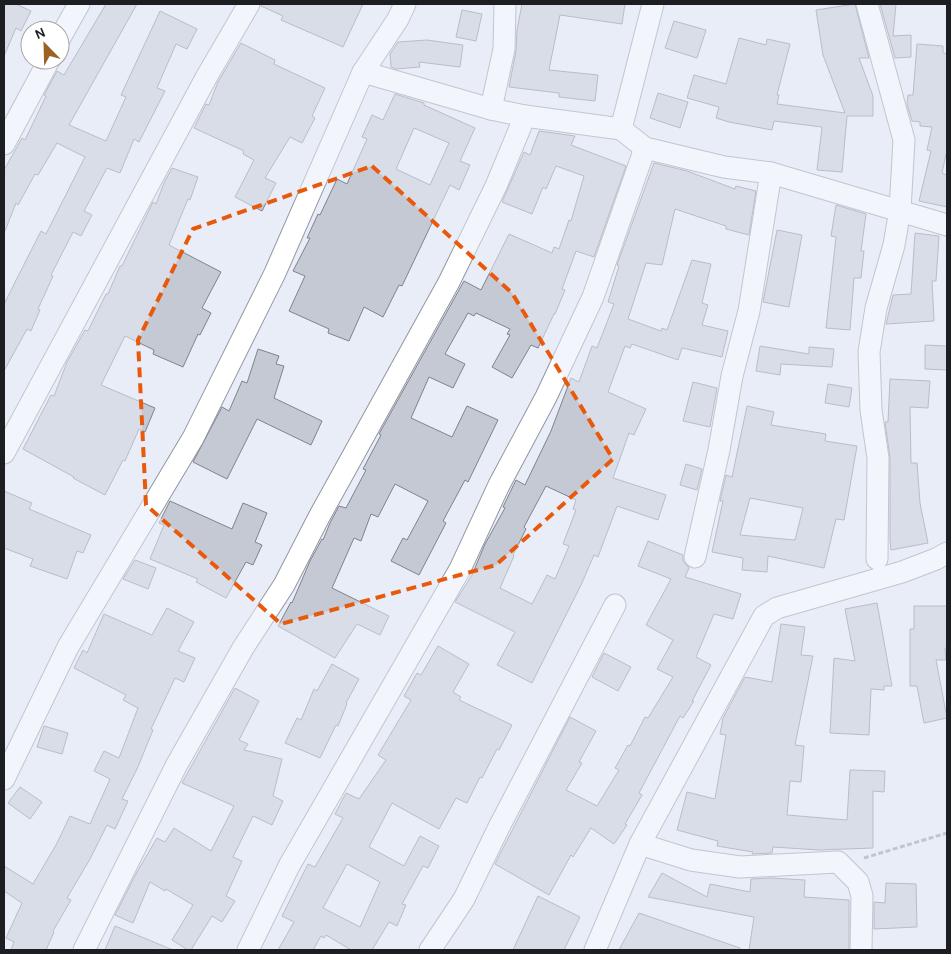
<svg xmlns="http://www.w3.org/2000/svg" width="951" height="954" font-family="Karla,sans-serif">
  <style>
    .building { fill: #c5c9d4; stroke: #7f838d; fill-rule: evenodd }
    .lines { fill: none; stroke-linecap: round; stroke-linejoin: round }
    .minor-casing { stroke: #9296a0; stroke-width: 23 }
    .path { stroke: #93969e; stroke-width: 3; stroke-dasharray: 5 2.5; stroke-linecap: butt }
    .minor { stroke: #fff; stroke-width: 21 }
    .marked { fill: none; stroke: #e8590c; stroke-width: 4; stroke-dasharray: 10 6; stroke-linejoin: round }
  </style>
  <rect width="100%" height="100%" fill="#e8edf8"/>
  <g class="building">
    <polygon points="4,4 16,4 31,11 21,31 16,28 4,56"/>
    <polygon points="106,4 137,4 69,125 106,141 126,97 121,95 160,11 197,29 187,49 176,44 157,88 165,91 139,142 134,139 120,173 107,168 84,211 92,215 81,236 73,232 51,275 53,276 38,309 40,310 31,331 27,329 4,371 4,304 41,231 46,234 85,157 57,143 38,175 35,174 18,205 16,203 5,231 4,231 4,170 22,138 25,140 46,96 44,95 57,71 64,75"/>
    <polygon points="261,4 363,4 343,47 281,20 283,16 261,6"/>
    <polygon points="522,4 625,4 622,24 560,15 549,70 598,75 595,101 559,97 559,93 509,87 516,51 517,30"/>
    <polygon points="855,4 869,58 859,58 873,96 873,116 847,116 842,172 817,170 822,127 774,121 772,130 729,122 716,118 719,107 687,98 694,75 726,84 739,38 766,45 767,39 790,44 777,95 779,95 777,104 845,113 823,55 816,10"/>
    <polygon points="880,4 896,4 893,36 911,35 911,57 895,58"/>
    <polygon points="462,10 482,14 476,41 456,37"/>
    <polygon points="674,21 706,30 697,58 665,48"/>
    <polygon points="427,40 463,45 460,67 419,62 420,67 396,69 391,67 390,54 398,42"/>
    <polygon points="241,43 275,60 274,64 325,88 312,116 315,118 302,143 290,137 265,178 276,183 262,211 235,197 254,160 243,154 244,151 194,128 206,104 209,105 218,82"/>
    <polygon points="917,44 943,46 943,53 947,54 947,155 946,154 942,173 947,175 947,207 919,201 931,151 927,150 932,127 920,126 920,122 912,121 907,104 908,95 913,95"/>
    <polygon points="658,93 688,102 680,128 650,118"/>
    <path d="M395 94 424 103V105L475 128 460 161 470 165 459 190 450 185 402 286 399 285 383 317 364 307 349 341 328 333 329 329 289 311 305 276 293 271 310 238H307L318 214 320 215 337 179 347 184 367 139 362 137 372 115 383 120ZM414 128 449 143 430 185 396 169Z"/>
    <polygon points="539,131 575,136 571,145 626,166 594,257 576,251 562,289 565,290 555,314 554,314 538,348 531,345 512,378 492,367 510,335 507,334 510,329 476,313 474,316 468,313 445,354 465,364 453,388 429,377 411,418 452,437 467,406 498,420 468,482 465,480 443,521 446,523 419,575 391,561 403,538 407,540 428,501 395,484 378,517 371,514 361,541 354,538 332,588 389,616 380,635 357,624 335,658 278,626 291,602 292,603 310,561 322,539 323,540 330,523 339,506 346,508 366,470 363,469 381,435 379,434 464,281 481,290 509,234 552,253 554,247 559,249 569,220 571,221 584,176 556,166 546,189 543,187 532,214 502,202 524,152 530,155"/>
    <path d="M654 163 687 171 735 189 736 186 756 191 749 235 726 229V226L675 209 662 265 646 263 628 319 661 331 662 328 667 330 692 260 711 264 702 303 708 305 702 325 728 331 722 357 682 348 678 360 632 344 630 348 625 346 608 392 646 409 634 435 629 433 613 478 666 495 658 520 617 506 598 557 594 555 581 585 532 683 497 665 515 632 455 602 472 575 485 544 505 508 503 507 516 480 525 485 551 431 571 378 579 382 592 346 597 348 614 304 608 302 619 266 617 265ZM546 486 576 500 573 509 576 510 563 544 569 546 555 579 547 575 532 604 500 588 514 556 513 555 526 529 524 527Z"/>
    <polygon points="172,168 198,177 190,200 188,199 169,245 221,272 202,308 211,313 200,335 198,334 183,367 153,354 154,350 125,336 101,385 155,408 145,432 139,429 125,461 123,460 105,495 73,478 74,477 23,449 51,395 54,396 67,362 85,330 88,331 106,294 108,294 120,266 122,266 153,202 156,204 164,183"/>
    <polygon points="836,205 866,214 861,251 864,251 861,278 854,278 850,330 826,328 836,237 831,236"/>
    <polygon points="777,230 802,235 789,307 763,302"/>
    <polygon points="915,233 939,236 936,281 932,281 934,321 886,324 893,295 911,294"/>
    <polygon points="925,345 947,346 947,370 925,369"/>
    <polygon points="760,346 809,354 809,347 834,349 832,367 781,364 780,375 756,371"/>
    <polygon points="258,349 279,356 276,364 284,366 274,398 322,421 311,445 257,419 227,479 193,462 222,407 229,411 242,381 247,383"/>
    <polygon points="890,379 930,381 928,408 910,407 911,463 917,463 920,503 928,543 891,550 890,541 890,458 885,422 888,422"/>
    <polygon points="693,382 717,388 710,427 683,421"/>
    <polygon points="828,384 852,388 849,407 825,403"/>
    <path d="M747 406 774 412 771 425 826 434 825 441 857 446 844 520 836 519 824 568 768 556 767 572 742 570 743 558 712 552 723 501H720L726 475 732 477ZM750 498 803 508 795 540 740 535Z"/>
    <polygon points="686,464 702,469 697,490 680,485"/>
    <polygon points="4,491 32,503 29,509 91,535 83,553 77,551 67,579 30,566 33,559 4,548"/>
    <polygon points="170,501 232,529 243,503 267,513 255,542 262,545 253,565 246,562 226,598 196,582 198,579 150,559 164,525 159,523"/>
    <polygon points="648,541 683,555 683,561 689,568 685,577 741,594 733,619 714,614 696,657 711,665 692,701 694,701 683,718 680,716 639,793 642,795 625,824 627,825 614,844 591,828 573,857 571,855 549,895 495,864 570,717 596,731 579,762 582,763 566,790 597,806 619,770 615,768 628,745 630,746 645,717 648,718 673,677 657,669 673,640 646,625 671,579 638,566"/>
    <polygon points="135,560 156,568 148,589 123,579"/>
    <polygon points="877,603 892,686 884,686 884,690 871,689 869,735 830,733 834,658 855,661 845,609"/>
    <polygon points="914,606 947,606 947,648 945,648 946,660 936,660 947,718 924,723 917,686 910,686 910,629 914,629"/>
    <polygon points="167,608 194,622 178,651 195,658 184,682 175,678 151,729 153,730 137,769 122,799 128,801 115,829 107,825 90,859 67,898 71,900 53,931 54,932 46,950 11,950 14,942 6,938 22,903 4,891 4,866 33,884 56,845 70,816 90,824 110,779 94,771 104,751 119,758 138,708 123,700 126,695 74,668 83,650 87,653 104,614 152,635"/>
    <polygon points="781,624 805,627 801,655 813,656 795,745 804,746 801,782 790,781 787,815 847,820 850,770 885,771 884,792 873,791 873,848 819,850 773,847 772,853 752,854 753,852 717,846 718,841 677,830 687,792 715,799 726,735 720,734 723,718 745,677 772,682"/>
    <path d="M438 646 469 664 453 692 461 697 459 700 512 725 499 750 497 749 482 778 480 777 467 803 456 798 439 829 392 803 369 847 404 866 420 836 439 846 428 868 423 866 402 904 406 905 397 926 389 922 372 950H351L326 935 324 938 321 936 313 950H278L294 922 282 916 308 864 315 867 343 818 335 814 346 793 359 799 386 760 378 755 411 700 404 696 417 673 421 675ZM347 864 380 882 360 927 323 908Z"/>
    <polygon points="604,653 631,667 618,691 592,677"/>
    <polygon points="332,664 359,679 346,703 347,704 338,726 336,725 320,758 285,743 297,718 301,720 314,689 317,691"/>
    <polygon points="235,688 259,701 239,740 248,744 244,750 282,759 273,796 283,801 272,825 253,816 233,857 242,861 226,896 235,901 222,922 212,916 191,950 188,950 172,940 193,905 166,889 165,891 150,882 133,923 115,915 137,872 157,838 165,842 174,828 211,851 234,806 182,783"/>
    <polygon points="44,726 68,733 62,754 37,747"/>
    <polygon points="20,787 42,802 30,819 8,803"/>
    <polygon points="662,873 707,897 710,884 750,892 751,879 771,878 805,880 804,897 849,900 849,950 749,950 754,917 648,897"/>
    <polygon points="886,883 916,884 917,927 874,929 874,902 885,903"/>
    <polygon points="538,896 580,917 564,950 513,950"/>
    <polygon points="639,913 740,948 740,950 619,950"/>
    <polygon points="115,926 173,950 105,950"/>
  </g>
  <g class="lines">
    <g class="minor-casing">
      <g id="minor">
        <polyline points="867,4 904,140 900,210 894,245 876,308 869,352 871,410 878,458 877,559"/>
        <polyline points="60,38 79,4"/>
        <polyline points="363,72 491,109 525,116 621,129 645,148 724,167 771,173 947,225"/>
        <polyline points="491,109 504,49 505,4"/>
        <polyline points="621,129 653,4"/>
        <polyline points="4,144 49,60"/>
        <polyline points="4,453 207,76 249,4"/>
        <polyline points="695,557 719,450 732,376 749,311 771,173"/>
        <polyline points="4,779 68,647 193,438 275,273 363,72 398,19 405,4"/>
        <polyline points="84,950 176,766 243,648 284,585 319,517 449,282 496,186 525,116"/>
        <polyline points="248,950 289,866 460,569 499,485 546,397 593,297 645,148"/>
        <polyline points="430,950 464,899 500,825 615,605"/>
        <polyline points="595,950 640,844"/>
        <polyline points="861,950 862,896 858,882 838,862 740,867 691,860 640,844 764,616 777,608 902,572 936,559 947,553"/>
      </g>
    </g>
    <polyline class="path" points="864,858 947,833"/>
    <use href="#minor" class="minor"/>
  </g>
  <path d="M0 0H951V954H0ZM372 166 512 293 613 459 496 565 281 624 146 505 138 340 193 229Z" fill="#e8edf8" fill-opacity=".55" fill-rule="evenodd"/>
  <path class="marked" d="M372 166 512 293 613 459 496 565 281 624 146 505 138 340 193 229Z"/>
  <rect width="951" height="954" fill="none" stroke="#1d1e22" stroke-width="10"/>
  <g transform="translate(45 45) rotate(337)"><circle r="24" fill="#ffffff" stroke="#a5a5a7"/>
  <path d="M0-4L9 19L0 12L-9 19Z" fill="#9d6223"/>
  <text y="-8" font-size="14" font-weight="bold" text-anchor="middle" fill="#1d1e22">N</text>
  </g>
</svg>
